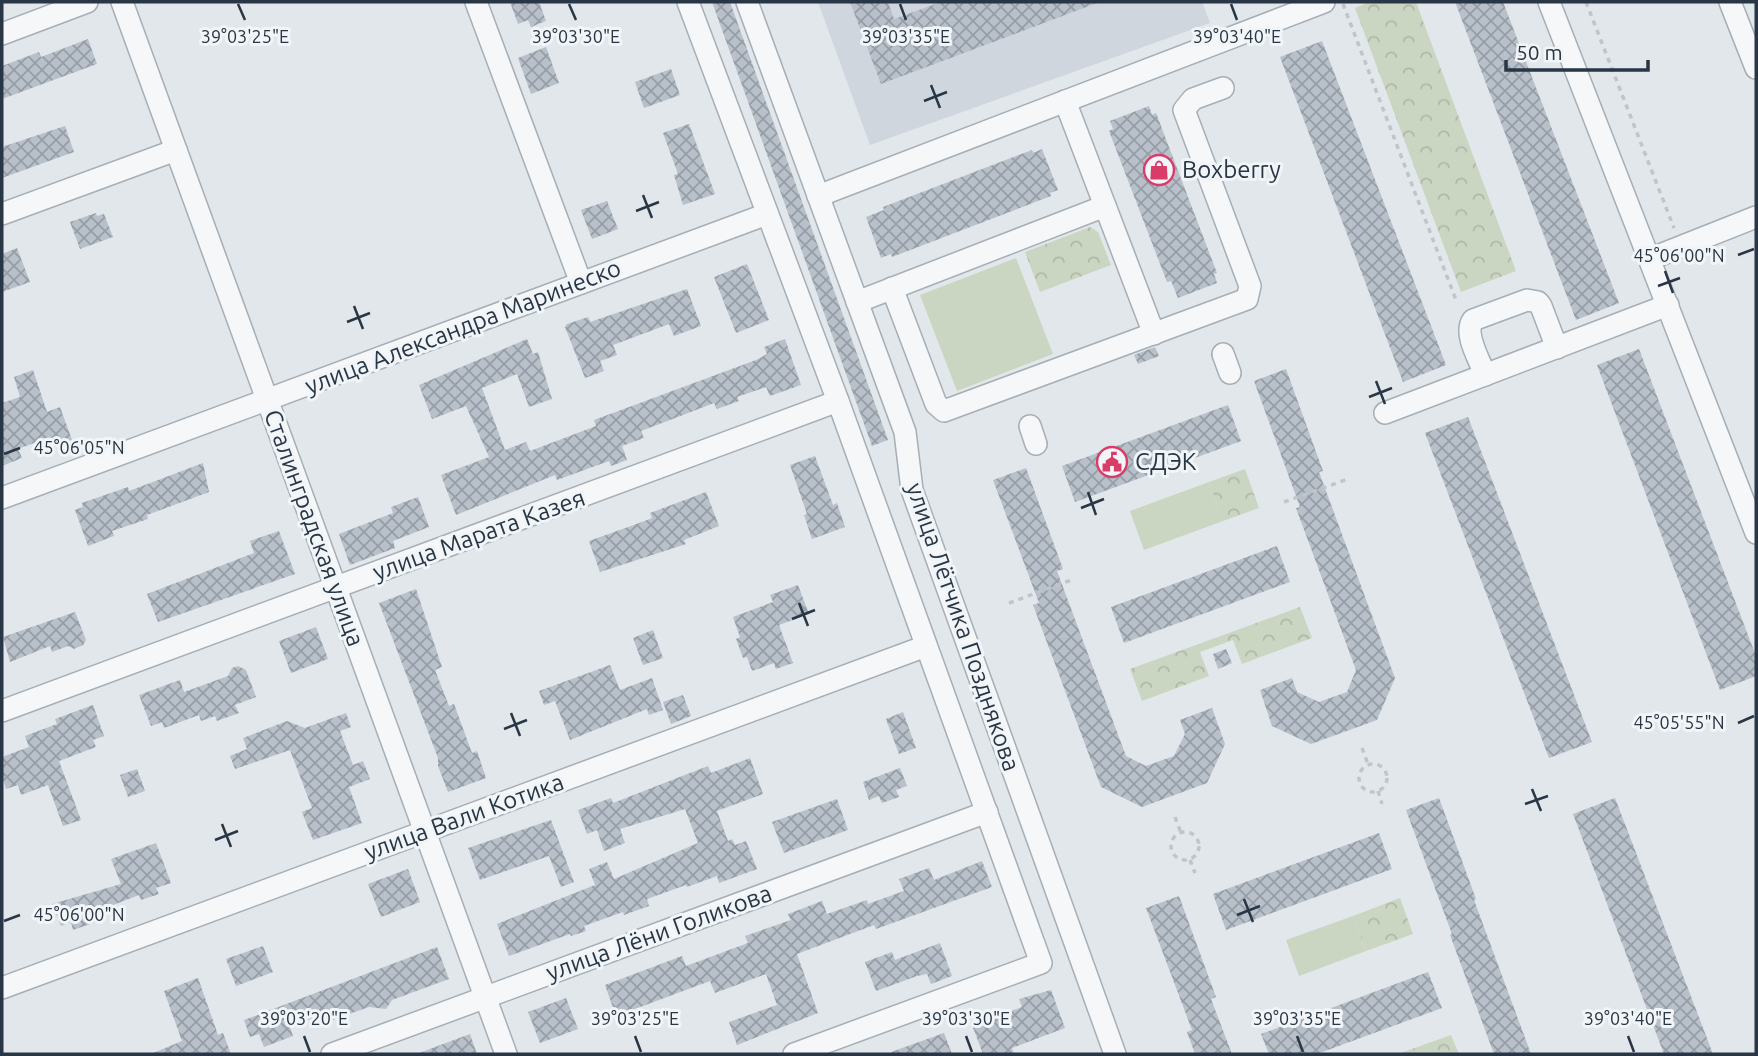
<svg xmlns="http://www.w3.org/2000/svg" width="1758" height="1056" font-family="Ubuntu,sans-serif">
  <style>
    .built { fill: #cfd6de }
    .green { fill: #cad6c2 }
    .park { fill: url(#park-crowns) }
    .building { fill: url(#building-cross-hatch) }
    .lines { fill: none; stroke-linecap: round; stroke-linejoin: round }
    .minor-casing { stroke: #a6aeb6; stroke-width: 24 }
    .path { stroke: #c0c5ca; stroke-width: 3.5; stroke-dasharray: 5 5; stroke-linecap: butt }
    .minor { stroke: #f5f7f9; stroke-width: 21 }
    .ticks { fill: none; stroke: #283645; stroke-width: 2.5 }
    .labels { text-anchor: middle; stroke-width: 6; stroke-linejoin: round; paint-order: stroke }
    .poi-label { font-size: 24px; fill: #283645; stroke: #f1f5f8; text-anchor: start }
    .street-label { font-size: 24px; fill: #283645; stroke: #f1f5f8 }
    .ticks-label { font-size: 18px; text-anchor: middle; fill: #283645; stroke: #f1f5f8; stroke-width: 6; stroke-linejoin: round; paint-order: stroke }
  </style>
  <defs>
    <pattern id="park-crowns" width="20" height="18" patternUnits="userSpaceOnUse" patternTransform="scale(1.75)"><rect width="20" height="18" fill="#cad6c2"/><path d="M2 6a3 3 0 1 1 6 0M12 15a3 3 0 1 1 6 0" fill="none" stroke="#aeb8a8"/></pattern>
    <pattern id="building-cross-hatch" width="8" height="8" patternUnits="userSpaceOnUse" patternTransform="scale(1.75)"><rect width="8" height="8" fill="#b8c0ca"/><path d="M0 0l8 8M0 8l8-8" fill="none" stroke="#969da6"/></pattern>
  </defs>
  <rect width="100%" height="100%" fill="#e1e7eb"/>
  <polygon class="built" points="818,2 1202,2 1210,23 870,145"/>
  <g class="green">
    <polygon points="1016,258 1053,354 957,391 920,295"/>
    <polygon points="1209,482 1223,521 1144,550 1130,511"/>
    <polygon points="1353,916 1366,951 1299,976 1286,940"/>
  </g>
  <g class="park">
    <polygon points="1370,2 1416,2 1516,271 1461,292 1355,8"/>
    <polygon points="1090,227 1098,232 1111,265 1040,292 1025,252"/>
    <polygon points="1245,469 1259,508 1223,521 1209,482"/>
    <polygon points="1300,607 1312,638 1242,664 1233,640 1200,652 1209,676 1142,701 1130,669"/>
    <polygon points="1400,898 1413,934 1366,951 1353,916"/>
    <polygon points="1451,1035 1459,1054 1398,1054"/>
  </g>
  <g class="building">
    <polygon points="510,2 539,2 546,21 531,27 528,20 518,24"/>
    <polygon points="712,2 730,2 888,440 872,446"/>
    <polygon points="850,2 888,2 894,19 941,2 1097,3 881,84"/>
    <polygon points="1455,2 1503,2 1619,303 1576,320"/>
    <polygon points="88,39 97,64 2,99 2,66 39,52 41,57"/>
    <polygon points="1322,41 1446,365 1403,382 1280,57"/>
    <polygon points="546,47 559,83 531,94 518,58"/>
    <polygon points="671,69 680,95 644,108 635,82"/>
    <polygon points="1149,106 1152,115 1156,113 1217,273 1214,274 1217,283 1178,298 1171,281 1167,282 1109,131 1113,129 1110,121"/>
    <polygon points="689,124 715,194 683,205 674,175 678,174 663,133"/>
    <polygon points="65,126 74,152 2,178 2,147"/>
    <polygon points="1042,149 1058,190 1050,193 1051,196 892,257 891,254 881,258 866,217 884,210 883,207 1032,150 1033,153"/>
    <polygon points="607,201 618,229 592,239 581,210"/>
    <polygon points="96,213 97,216 104,214 113,237 80,249 70,222"/>
    <polygon points="17,248 30,282 2,292 2,254"/>
    <polygon points="747,264 769,320 736,333 714,277"/>
    <polygon points="687,289 701,326 674,336 669,324 613,345 617,355 600,361 604,371 585,378 565,327 567,324 588,317 590,322"/>
    <polygon points="527,339 533,354 538,352 552,399 529,407 517,374 482,388 505,450 526,442 530,451 596,426 594,420 756,360 767,354 764,347 785,339 801,385 770,396 766,387 737,397 739,401 717,409 714,403 670,420 641,431 644,438 622,446 627,460 611,466 609,461 557,480 555,475 456,515 441,475 489,457 466,406 432,419 419,385"/>
    <polygon points="1155,347 1159,356 1138,364 1134,355"/>
    <polygon points="1639,349 1756,656 1756,676 1720,690 1597,365"/>
    <polygon points="1286,369 1323,471 1319,472 1395,678 1377,720 1311,744 1272,726 1260,690 1292,678 1297,692 1319,702 1347,692 1356,670 1296,508 1300,507 1254,381"/>
    <polygon points="33,370 47,412 60,407 72,440 54,447 50,437 18,449 22,458 2,466 2,403 20,397 14,377"/>
    <polygon points="1228,405 1241,441 1075,502 1062,466"/>
    <polygon points="1468,417 1592,742 1549,758 1425,433"/>
    <polygon points="815,456 833,505 837,503 845,527 812,539 804,515 807,514 790,465"/>
    <polygon points="203,463 209,492 147,515 148,519 112,531 114,536 88,546 75,510 83,507 82,503 128,487 129,491"/>
    <polygon points="1026,468 1063,569 1057,571 1126,756 1146,766 1174,756 1185,734 1180,720 1212,708 1225,744 1207,783 1142,807 1101,787 1033,605 1039,603 993,480"/>
    <polygon points="706,492 719,526 684,540 686,544 600,572 589,541 642,522 652,518 650,513"/>
    <polygon points="418,497 429,527 393,541 395,548 350,565 339,534 393,513 391,507"/>
    <polygon points="279,531 295,574 158,622 147,594 254,553 250,541"/>
    <polygon points="1277,546 1290,582 1124,643 1111,607"/>
    <polygon points="798,585 809,614 779,625 793,663 776,669 774,663 752,671 747,657 743,658 736,639 740,637 733,617 773,602 770,595"/>
    <polygon points="416,589 442,667 435,670 449,706 454,704 472,753 477,751 486,778 448,792 438,766 438,758 379,603"/>
    <polygon points="75,612 86,640 83,645 74,649 68,646 52,652 50,646 10,662 3,637"/>
    <polygon points="316,627 328,659 291,673 279,641"/>
    <polygon points="653,630 663,658 643,665 633,638"/>
    <polygon points="1226,649 1232,663 1218,669 1213,654"/>
    <polygon points="610,665 620,690 652,678 663,710 649,715 647,709 570,740 555,701 544,705 539,691"/>
    <polygon points="238,666 246,670 256,697 235,705 239,713 217,721 215,716 201,721 199,715 164,728 162,722 151,726 139,695 180,680 184,692 228,676 232,668"/>
    <polygon points="683,695 691,716 671,724 663,702"/>
    <polygon points="93,705 104,736 93,740 96,747 59,761 81,820 63,826 48,785 21,795 18,785 6,789 2,776 2,757 29,747 25,736 57,724 55,719"/>
    <polygon points="903,712 916,748 899,754 886,719"/>
    <polygon points="346,713 351,727 340,731 353,765 363,761 370,779 349,787 362,823 313,840 302,812 312,808 290,750 235,769 230,756 247,749 243,738 287,721 305,728"/>
    <polygon points="750,758 763,794 717,811 728,841 732,839 735,845 746,841 757,869 719,883 717,876 687,887 686,885 647,899 649,906 624,915 623,912 584,926 586,931 571,936 570,934 509,956 497,924 595,885 589,869 607,862 614,879 698,843 685,809 620,829 625,843 604,851 597,830 587,834 578,810 611,798 613,803 708,766 711,773"/>
    <polygon points="900,768 907,786 896,790 899,797 882,803 879,796 869,800 863,782"/>
    <polygon points="137,769 145,791 128,797 120,775"/>
    <polygon points="1439,798 1476,899 1474,900 1531,1054 1494,1054 1450,935 1452,934 1406,810"/>
    <polygon points="1615,798 1713,1054 1664,1054 1573,814"/>
    <polygon points="837,799 848,830 784,853 772,822"/>
    <polygon points="551,820 574,882 561,887 549,856 480,880 468,848"/>
    <polygon points="1379,833 1392,869 1226,930 1213,894"/>
    <polygon points="156,843 171,883 156,888 159,894 141,900 139,895 108,907 109,912 94,918 96,922 73,930 71,922 61,926 52,904 121,884 111,859"/>
    <polygon points="982,861 992,887 876,929 874,925 797,954 818,1013 737,1045 729,1022 777,1005 766,974 715,993 710,981 616,1016 605,985 682,956 686,966 748,943 745,936 791,920 788,914 822,901 827,914 867,900 868,904 904,891 899,879 929,868 934,880"/>
    <polygon points="408,869 420,902 381,917 368,884"/>
    <polygon points="1179,896 1216,997 1211,999 1232,1054 1195,1054 1187,1032 1192,1030 1146,908"/>
    <polygon points="940,943 952,976 931,984 927,974 917,976 876,991 865,962 892,952 895,960"/>
    <polygon points="263,946 273,972 236,986 226,959"/>
    <polygon points="437,947 449,979 392,1000 386,1009 369,1007 321,1024 318,1016 290,1027 293,1036 264,1047 259,1034 250,1037 244,1020"/>
    <polygon points="1428,972 1442,1008 1317,1054 1269,1054 1261,1034"/>
    <polygon points="198,978 218,1035 223,1033 231,1054 151,1054 182,1041 164,991"/>
    <polygon points="1051,990 1065,1028 1012,1048 1014,1054 983,1054 972,1025 1022,1007 1019,999"/>
    <polygon points="566,998 578,1029 540,1043 528,1012"/>
    <polygon points="944,1033 952,1054 892,1054 891,1052"/>
    <polygon points="470,1034 477,1054 420,1054 419,1053"/>
  </g>
  <g class="lines">
    <g class="minor-casing">
      <g id="minor">
        <polyline points="122,2 506,1054"/>
        <polyline points="476,2 581,283"/>
        <polyline points="688,2 838,401 1041,963 794,1054"/>
        <polyline points="747,2 905,432 912,490 1115,1054"/>
        <polyline points="1549,2 1756,533"/>
        <polyline points="1730,2 1756,68"/>
        <polyline points="2,34 87,2"/>
        <polyline points="1065,101 1154,334"/>
        <polyline points="818,196 1324,2"/>
        <polyline points="2,214 176,150"/>
        <polyline points="1650,259 1756,217"/>
        <polyline points="892,288 936,404 944,411 1247,299 1250,286 1184,110 1193,99 1223,88"/>
        <polyline points="857,302 1105,206"/>
        <polyline points="1223,354 1230,373"/>
        <path d="M1485 375C1480 360 1463 334 1473 320L1527 300 1538 302 1541 306 1557 348"/>
        <polyline points="1385,413 1668,305"/>
        <polyline points="1030,426 1036,444"/>
        <polyline points="2,498 767,214"/>
        <polyline points="2,711 838,401"/>
        <polyline points="2,988 926,646"/>
        <polyline points="332,1054 987,812"/>
      </g>
    </g>
    <g class="path">
      <polyline points="1586,2 1674,228"/>
      <polyline points="1343,4 1456,300"/>
      <polyline points="1284,502 1348,479"/>
      <polyline points="1009,603 1074,579"/>
      <polyline points="1362,748 1368,764"/>
      <circle cx="1373" cy="778" r="14"/>
      <polyline points="1378,791 1382,804"/>
      <polyline points="1175,817 1181,833"/>
      <circle cx="1185" cy="846" r="14"/>
      <polyline points="1190,860 1195,873"/>
    </g>
    <use href="#minor" class="minor"/>
  </g>
  <path class="ticks" d="M238 4 245 20M569 4 576 20M900 4 906 20M1231 4 1237 20M931 85 940 108M924 101 947 92M643 195 652 218M636 211 659 202M1738 255 1754 249M1665 271 1673 293M1658 286 1680 278M354 306 363 329M347 322 370 313M1376 381 1385 404M1369 397 1392 388M4 454 20 448M1088 492 1096 515M1081 508 1104 499M799 603 808 626M792 619 815 610M511 713 520 736M1738 723 1754 716M504 729 527 720M1532 789 1541 811M1525 804 1548 796M222 824 231 847M215 840 238 831M1244 899 1253 922M1237 915 1260 906M4 921 20 915M304 1036 310 1052M635 1036 641 1052M966 1036 972 1052M1297 1036 1303 1052M1628 1036 1634 1052"/>
  <defs>
    <g id="shop-ring" transform="scale(1.575)"><circle r="9.5" fill="#f1f5f8" stroke="#da3c69" stroke-width="1.5"/><path d="M-5-2.5h2.3a2.7 3.5 0 0 1 5.4 0H5L5.5 6h-11ZM-1.5-2.5h3a1.5 2.3 0 0 0-3 0Z" fill="#da3c69"/></g>
    <g id="civic-ring" transform="scale(1.575)"><circle r="9.5" fill="#f1f5f8" stroke="#da3c69" stroke-width="1.5"/><path d="M-.6-6.5H3V-4.5H.6V-3L4-1V1h2V6H-6V1h2V-1L-.6-3ZM-1.2 2.5V6h2.4V2.5Z" fill="#da3c69"/></g>
  </defs>
  <g fill-rule="evenodd">
    <use href="#shop-ring" x="1159" y="170"/>
    <use href="#civic-ring" x="1112" y="462"/>
  </g>
  <g class="labels">
    <g class="poi-label">
      <text x="1182" y="178">Boxberry</text>
      <text x="1135" y="470">СДЭК</text>
    </g>
    <g class="street-label">
      <text transform="translate(463 327) rotate(-21)" y="8">улица Александра Маринеско</text>
      <text transform="translate(314 528) rotate(70)" y="8">Сталинградская улица</text>
      <text transform="translate(479 535) rotate(-20)" y="8">улица Марата Казея</text>
      <text transform="translate(963 627) rotate(71)" y="8">улица Лётчика Позднякова</text>
      <text transform="translate(464 817) rotate(-20)" y="8">улица Вали Котика</text>
      <text transform="translate(659 933) rotate(-20)" y="8">улица Лёни Голикова</text>
    </g>
  </g>
  <g class="ticks-label">
    <text x="245" y="43">39°03'25"E</text>
    <text x="576" y="43">39°03'30"E</text>
    <text x="906" y="43">39°03'35"E</text>
    <text x="1237" y="43">39°03'40"E</text>
    <text x="1679" y="262">45°06'00"N</text>
    <text x="79" y="454">45°06'05"N</text>
    <text x="1679" y="729">45°05'55"N</text>
    <text x="79" y="921">45°06'00"N</text>
    <text x="304" y="1025">39°03'20"E</text>
    <text x="635" y="1025">39°03'25"E</text>
    <text x="966" y="1025">39°03'30"E</text>
    <text x="1297" y="1025">39°03'35"E</text>
    <text x="1628" y="1025">39°03'40"E</text>
  </g>
  <rect width="1758" height="1056" fill="none" stroke="#283645" stroke-width="7"/>
  <path d="M1506 60v10h142v-10" fill="none" stroke="#283645" stroke-width="3.5"/>
  <text x="1516" y="60" font-size="21" fill="#283645" stroke="#f1f5f8" stroke-width="5" paint-order="stroke">50 m</text>
</svg>
